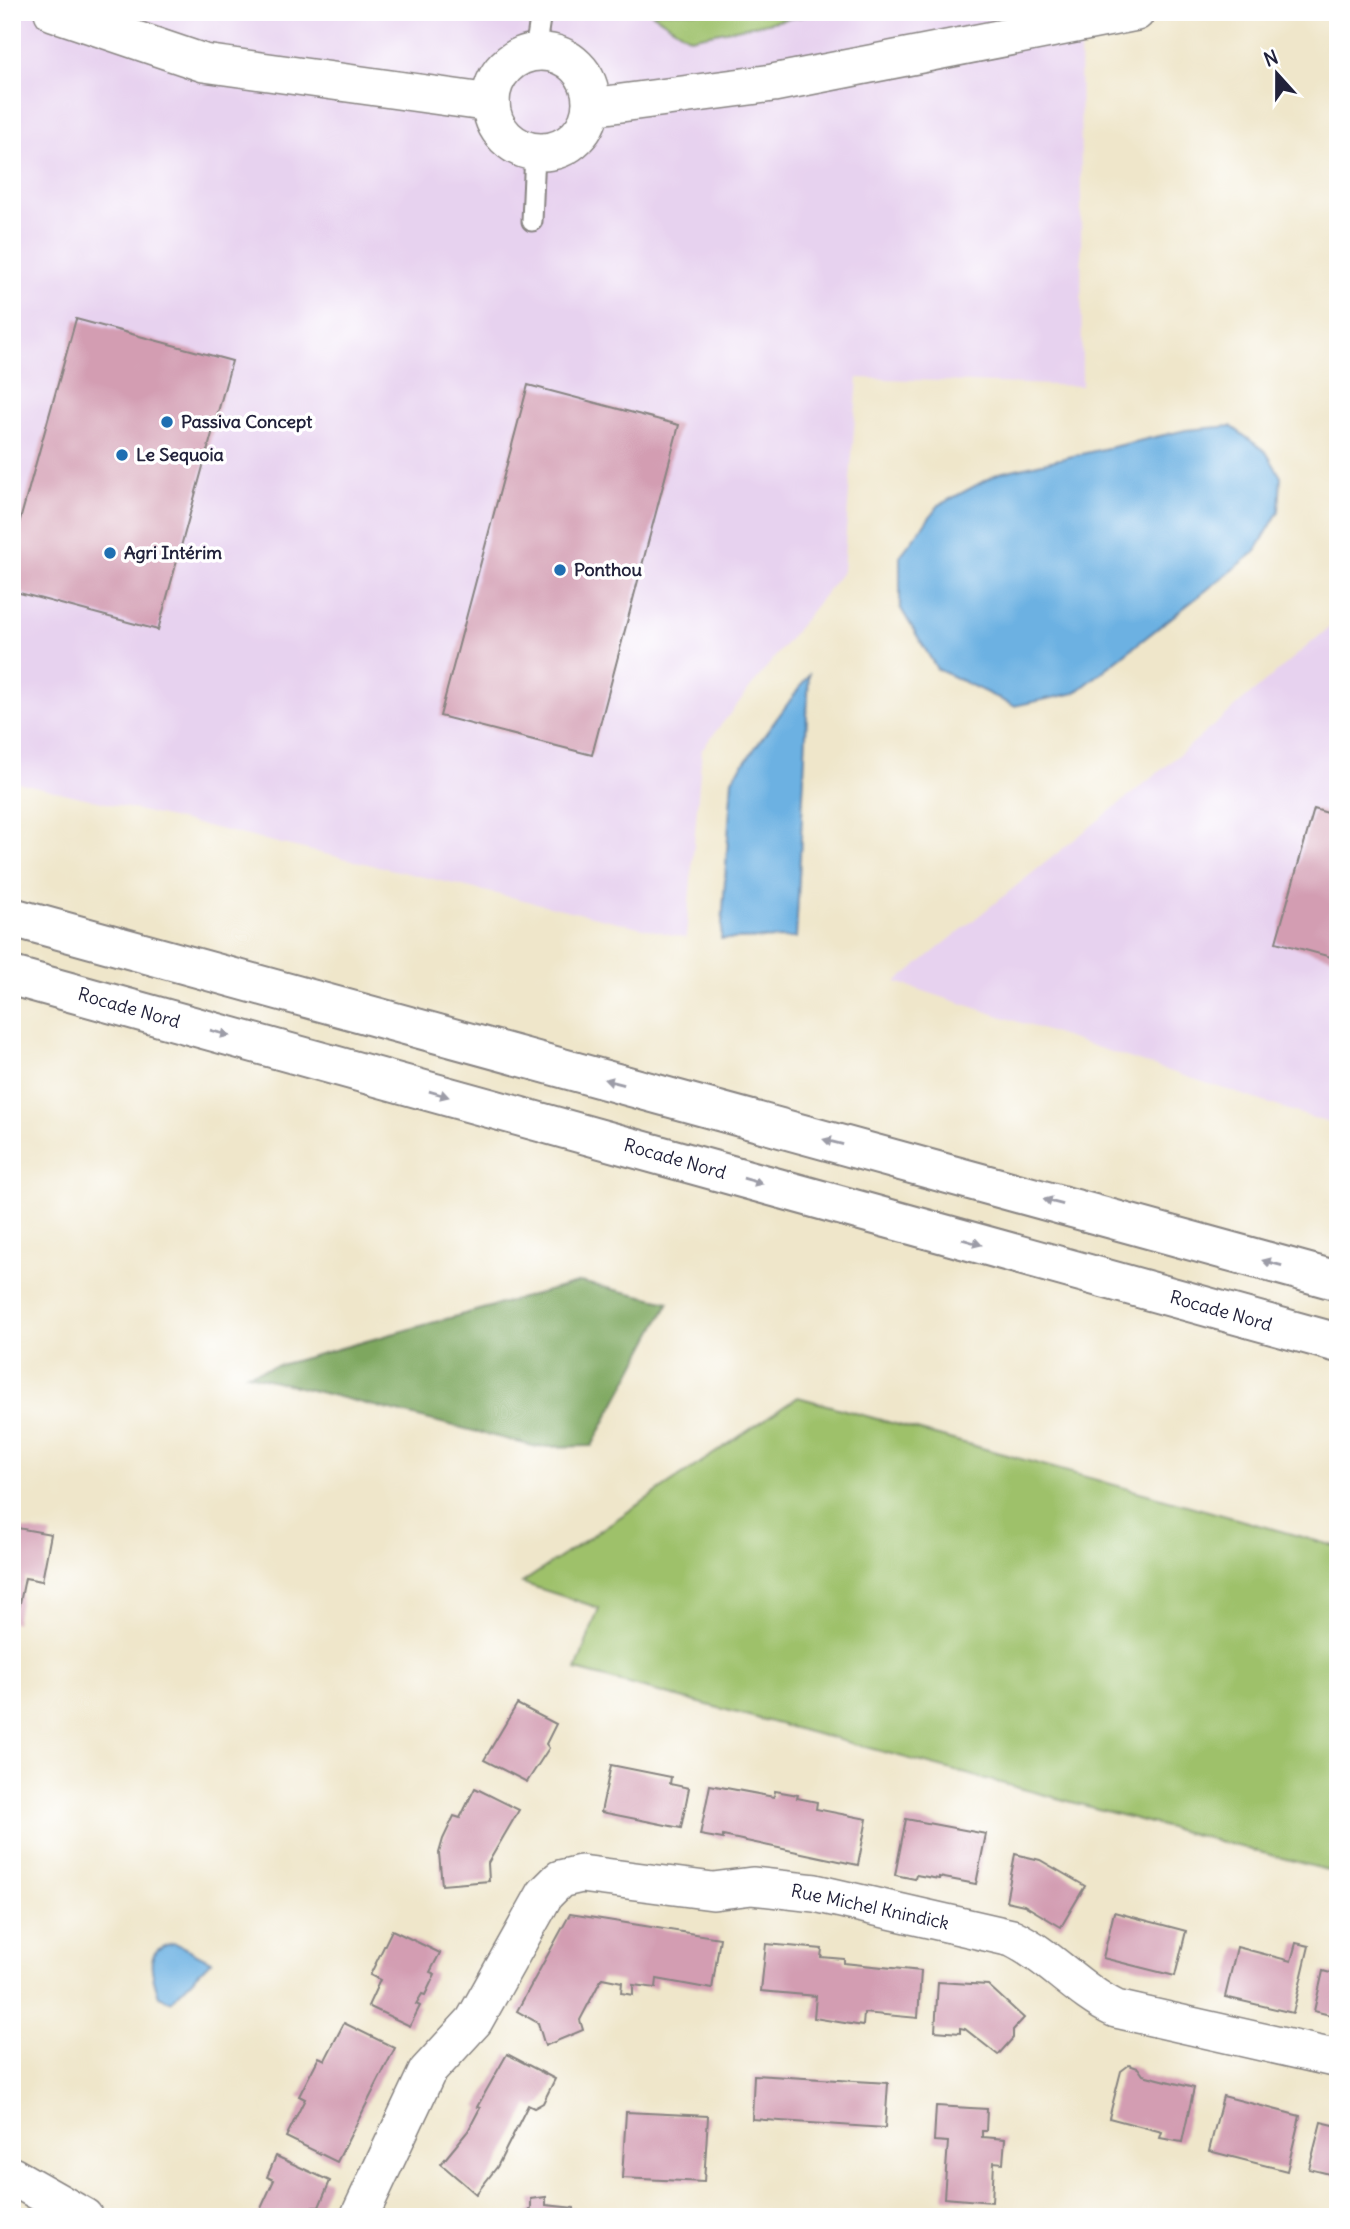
<svg xmlns="http://www.w3.org/2000/svg" width="1350" height="2229" font-family="Delius,sans-serif">
  <style>
    .built { fill: #e7d2ef }
    .green { fill: #9ec16b; stroke: #607253; stroke-width: 2 }
    .forest { fill: #7ea75f; stroke: #50644d; stroke-width: 2 }
    .water { fill: #6cb1e2; stroke: #476a8e; stroke-width: 2 }
    .building { fill: #d39db2 }
    .lines { fill: none; stroke-linecap: round; stroke-linejoin: round }
    .service-casing { stroke: #888482; stroke-width: 23 }
    .minor-casing { stroke: #888482; stroke-width: 40 }
    .primary-casing { stroke: #888482; stroke-width: 42 }
    .service { stroke: #fff; stroke-width: 19 }
    .minor { stroke: #fff; stroke-width: 37 }
    .primary { stroke: #fff; stroke-width: 38 }
    .oneway { fill: #9c9ca7 }
    .poi-dot { fill: #1f6fb2; stroke: #fff; stroke-width: 2.5 }
    .labels { text-anchor: middle; stroke-width: 7; stroke-linejoin: round; paint-order: stroke }
    .poi-label { font-size: 18px; font-weight: bold; fill: #22223b; stroke: #fff; text-anchor: start }
    .street-label { font-size: 18px; fill: #22223b; stroke: #fff }
  </style>
  <rect width="100%" height="100%" fill="#fff"/>
  <filter id="ink" filterUnits="userSpaceOnUse"><feTurbulence type="fractalNoise" baseFrequency=".0143" numOctaves="2"/><feDisplacementMap in="SourceGraphic" scale="14" xChannelSelector="R" yChannelSelector="G"/><feConvolveMatrix kernelMatrix="1 2 1 2 8 2 1 2 1" color-interpolation-filters="sRGB"/></filter>
  <filter id="wash" filterUnits="userSpaceOnUse"><feTurbulence type="fractalNoise" baseFrequency=".00686" numOctaves="4" result="noise"/><feDisplacementMap in="SourceGraphic" scale="28" xChannelSelector="R" yChannelSelector="G"/><feGaussianBlur stdDeviation="1.57" result="paint"/><feColorMatrix in="noise" values="0 0 0 0 0 0 0 0 0 0 0 0 0 0 0 0 0 1.4 0 .05"/><feComposite in="paint" operator="in"/></filter>
  <g filter="url(#wash)">
    <rect width="100%" height="100%" fill="#efe6ca"/>
    <g class="built">
      <polygon points="12,12 650,12 690,38 823,12 1080,12 1082,386 858,378 843,571 702,749 686,938 12,781"/>
      <polygon points="1338,620 1338,1126 896,982 1155,775"/>
    </g>
    <g class="green">
      <polygon points="650,12 823,12 690,38"/>
      <polygon points="798,1397 1338,1547 1338,1873 576,1670 599,1608 522,1583"/>
    </g>
    <polygon class="forest" points="580,1282 669,1302 592,1446 537,1447 247,1374"/>
    <g class="water">
      <polygon points="1231,426 1266,452 1281,477 1279,511 1255,552 1075,693 1014,706 937,669 900,607 900,556 939,505 999,473 1186,430"/>
      <polygon points="809,675 796,938 721,939 732,779"/>
      <path d="M175 1943 211 1961 171 2001 159 1996C152 1974 141 1948 175 1943Z"/>
    </g>
    <g id="blocks">
      <g class="building">
        <polygon points="76,319 232,361 158,630 12,591 12,549"/>
        <polygon points="528,385 679,425 592,755 440,716"/>
        <polygon points="1314,809 1338,816 1338,959 1276,942"/>
        <polygon points="12,1527 51,1534 42,1581 25,1578 16,1623 12,1622"/>
        <polygon points="517,1704 556,1724 546,1744 549,1748 527,1782 484,1760"/>
        <polygon points="611,1765 671,1777 670,1784 689,1788 681,1828 601,1812"/>
        <polygon points="710,1785 774,1797 775,1791 798,1795 797,1798 817,1802 816,1809 867,1819 858,1865 723,1836 723,1839 700,1835"/>
        <polygon points="475,1788 519,1810 488,1863 489,1881 442,1885 439,1853 443,1839 454,1816 460,1818"/>
        <polygon points="906,1819 986,1834 976,1884 939,1877 939,1879 916,1875 915,1879 895,1875"/>
        <polygon points="1015,1854 1040,1860 1085,1886 1061,1927 1024,1905 1006,1901"/>
        <polygon points="1114,1912 1186,1931 1175,1976 1103,1958"/>
        <polygon points="570,1914 720,1938 712,1989 657,1979 656,1988 633,1985 633,1995 621,1993 622,1982 602,1978 580,2020 583,2030 545,2046 538,2023 517,2011"/>
        <polygon points="392,1930 440,1953 430,1972 435,1974 425,1995 422,1994 416,2004 420,2006 410,2026 368,2006 380,1980 370,1975"/>
        <polygon points="1296,1943 1309,1946 1293,2013 1225,1997 1237,1947 1291,1961"/>
        <polygon points="766,1944 822,1949 821,1957 844,1959 844,1963 921,1971 918,2018 864,2013 863,2026 814,2018 816,1996 761,1991"/>
        <polygon points="1323,1971 1338,1975 1338,2017 1314,2011"/>
        <polygon points="938,1982 988,1985 1024,2018 1013,2030 1013,2038 998,2055 965,2029 960,2028 960,2033 935,2031"/>
        <polygon points="344,2023 395,2048 337,2162 286,2137 305,2099 299,2096 319,2057 325,2060"/>
        <polygon points="507,2054 555,2079 543,2103 534,2108 528,2105 497,2167 476,2194 441,2164 468,2131 480,2108 477,2107"/>
        <polygon points="1129,2065 1138,2068 1143,2075 1194,2088 1182,2142 1160,2138 1162,2132 1109,2118 1121,2071"/>
        <polygon points="754,2075 888,2083 885,2128 752,2119"/>
        <polygon points="1223,2096 1300,2116 1287,2171 1209,2151"/>
        <polygon points="936,2106 987,2109 986,2131 982,2131 982,2137 1005,2139 1003,2163 994,2162 992,2202 944,2198 948,2142 934,2141"/>
        <polygon points="626,2112 708,2116 704,2182 622,2178"/>
        <polygon points="1321,2122 1338,2126 1338,2176 1309,2169"/>
        <polygon points="276,2156 330,2181 319,2207 313,2207 312,2217 257,2217 274,2180 267,2177"/>
        <polygon points="546,2197 546,2205 574,2208 574,2217 524,2217 531,2209 531,2199"/>
      </g>
    </g>
  </g>
  <g filter="url(#ink)">
    <use href="#blocks" fill-opacity="0" stroke="#888482" stroke-width="2"/>
    <g class="lines">
      <g class="service-casing">
        <g id="service">
          <polyline points="535,52 541,12"/>
          <polyline points="532,221 535,152"/>
        </g>
      </g>
      <g class="minor-casing">
        <g id="minor">
          <polyline points="53,12 204,63 491,103"/>
          <circle cx="541" cy="102" r="50"/>
          <polyline points="591,107 773,83 1136,12"/>
          <polyline points="12,2176 84,2217"/>
          <path d="M359 2217 427 2072 474 2021 545 1894 560 1879 581 1874 713 1891 752 1886 815 1893 1012 1938C1051 1957 1078 1991 1116 2009L1338 2059"/>
        </g>
      </g>
      <g class="primary-casing">
        <g id="primary">
          <polyline points="12,917 1338,1281"/>
          <polyline points="12,976 1338,1343"/>
        </g>
      </g>
      <use href="#service" class="service"/>
      <use href="#minor" class="minor"/>
      <use href="#primary" class="primary"/>
    </g>
    <defs><path id="oneway-solid" d="M-6-.8H1V-3.2L6.5 0L1 3.2V.8H-6Z" transform="scale(1.75)"/></defs>
    <g class="oneway">
      <use href="#oneway-solid" transform="translate(220 1033) rotate(16)"/>
      <use href="#oneway-solid" transform="translate(614 1082) rotate(-165)"/>
      <use href="#oneway-solid" transform="translate(439 1094) rotate(16)"/>
      <use href="#oneway-solid" transform="translate(833 1142) rotate(-165)"/>
      <use href="#oneway-solid" transform="translate(753 1181) rotate(16)"/>
      <use href="#oneway-solid" transform="translate(1053 1202) rotate(-165)"/>
      <use href="#oneway-solid" transform="translate(972 1242) rotate(16)"/>
      <use href="#oneway-solid" transform="translate(1272 1263) rotate(-165)"/>
    </g>
  </g>
  <g class="poi-dot">
    <circle cx="167" cy="422" r="7"/>
    <circle cx="122" cy="455" r="7"/>
    <circle cx="110" cy="553" r="7"/>
    <circle cx="560" cy="570" r="7"/>
  </g>
  <g class="labels">
    <g class="poi-label">
      <text x="181" y="428">Passiva Concept</text>
      <text x="136" y="461">Le Sequoia</text>
      <text x="124" y="559">Agri Intérim</text>
      <text x="574" y="576">Ponthou</text>
    </g>
    <g class="street-label">
      <text transform="translate(129 1008) rotate(16)" y="6">Rocade Nord</text>
      <text transform="translate(675 1159) rotate(16)" y="6">Rocade Nord</text>
      <text transform="translate(1221 1311) rotate(16)" y="6">Rocade Nord</text>
      <text transform="translate(870 1907) rotate(12)" y="6">Rue Michel Knindick</text>
    </g>
  </g>
  <rect width="1350" height="2229" fill="none" stroke="#fff" stroke-width="42"/>
  <g transform="translate(1277 74) rotate(339)" stroke="#ffffff" stroke-width="5" paint-order="stroke">
  <path d="M0-5L12 26L0 18L-12 26Z" fill="#22223b"/>
  <text y="-10" font-size="19" font-weight="bold" text-anchor="middle" fill="#22223b">N</text>
  </g>
</svg>
